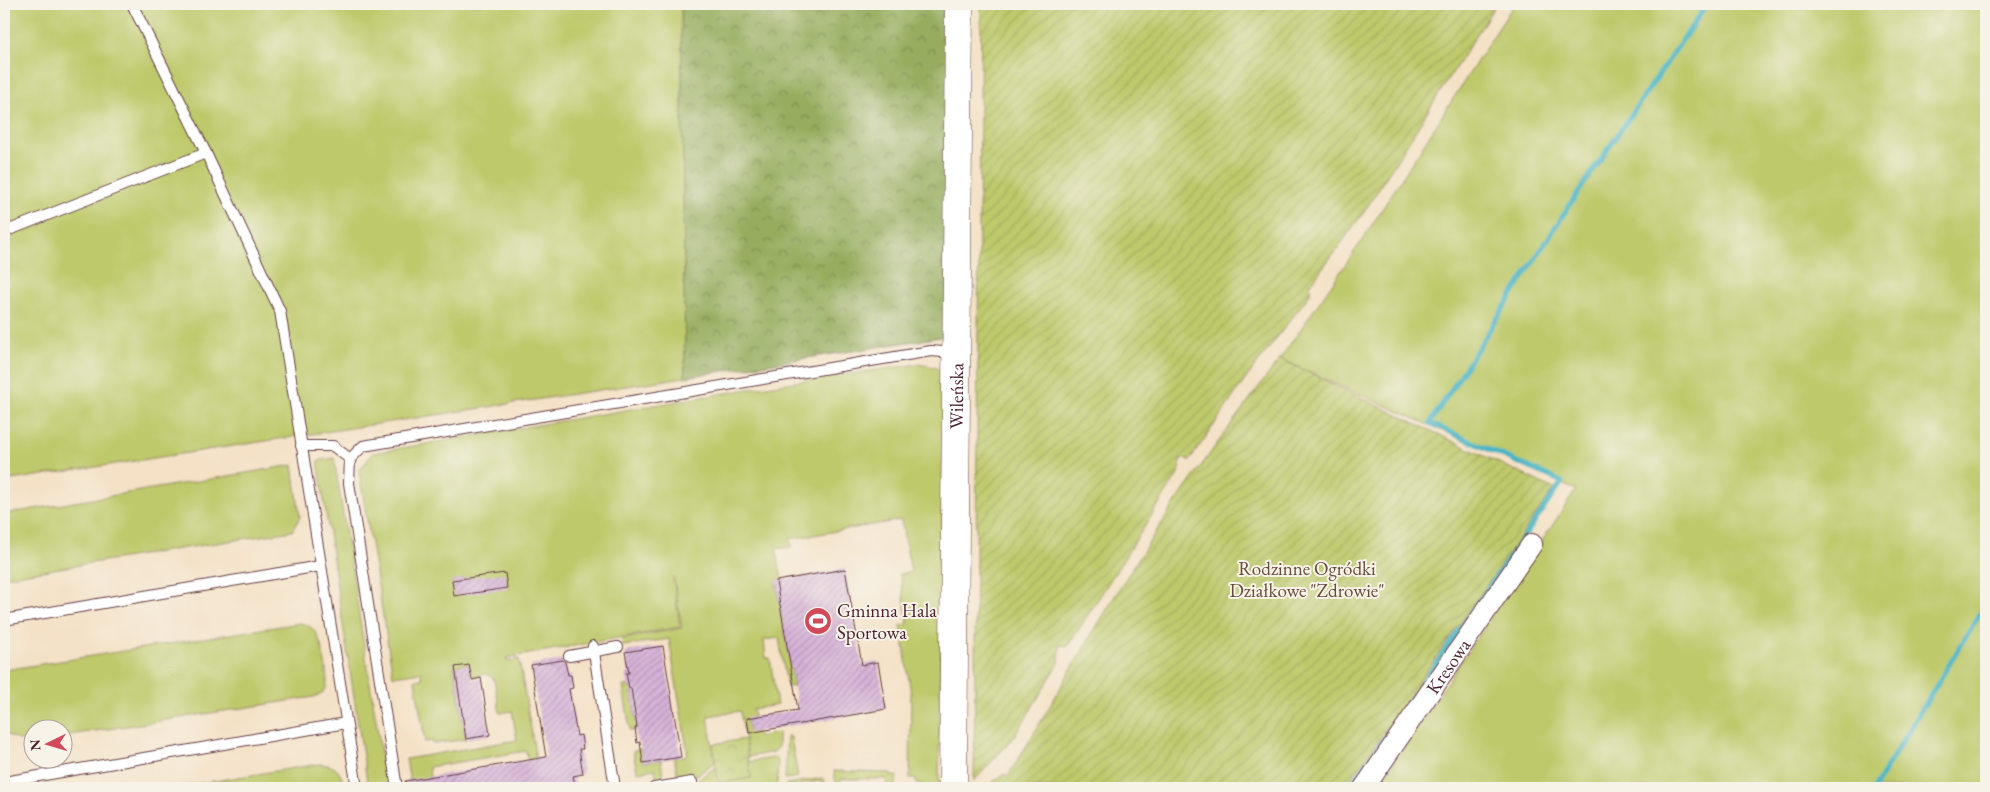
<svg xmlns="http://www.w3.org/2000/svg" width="1990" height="792" font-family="'EB Garamond',serif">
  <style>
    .grass { fill: #bdc96b; stroke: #84744b }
    .forest { fill: url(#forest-crowns); stroke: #706645 }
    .park { fill: url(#park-crowns); stroke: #84744b }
    .garden { fill: url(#garden-furrows); stroke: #84744b }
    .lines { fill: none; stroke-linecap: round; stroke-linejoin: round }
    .stream { stroke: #49b5c6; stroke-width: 5 }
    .building { fill: url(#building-hatch) }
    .lane-casing { stroke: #643c42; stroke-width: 12 }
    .street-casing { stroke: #643c42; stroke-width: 22 }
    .secondary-casing { stroke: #643c42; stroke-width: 29 }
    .lane { stroke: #fff; stroke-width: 10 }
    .street { stroke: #fff; stroke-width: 20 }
    .secondary { stroke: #fff; stroke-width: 28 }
    .labels { text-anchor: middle; stroke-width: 4; stroke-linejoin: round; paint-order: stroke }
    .street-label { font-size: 19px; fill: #4a1f2b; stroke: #f7f3e8 }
    .park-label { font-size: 19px; fill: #674a3b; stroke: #f7f3e8 }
    .poi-label { font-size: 19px; fill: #4a1f2b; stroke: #f7f3e8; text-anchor: start }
  </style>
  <defs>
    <pattern id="forest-crowns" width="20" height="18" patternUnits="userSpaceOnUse" patternTransform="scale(1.25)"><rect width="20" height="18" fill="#96ad5f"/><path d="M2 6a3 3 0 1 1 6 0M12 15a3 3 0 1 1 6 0" fill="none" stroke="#7c8c4f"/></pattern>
    <pattern id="park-crowns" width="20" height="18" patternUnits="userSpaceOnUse" patternTransform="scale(1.25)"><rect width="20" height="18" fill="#bdc96b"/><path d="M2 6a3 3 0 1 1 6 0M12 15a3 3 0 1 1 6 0" fill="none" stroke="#a4ac5d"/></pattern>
    <pattern id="garden-furrows" width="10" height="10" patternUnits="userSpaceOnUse" patternTransform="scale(1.25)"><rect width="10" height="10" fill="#bdc96b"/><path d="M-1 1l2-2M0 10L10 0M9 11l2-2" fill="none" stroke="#a4ac5d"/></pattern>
    <pattern id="building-hatch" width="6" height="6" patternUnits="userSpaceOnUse" patternTransform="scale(1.25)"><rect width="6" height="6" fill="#d7b3d9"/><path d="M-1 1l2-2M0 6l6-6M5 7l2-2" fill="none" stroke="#b091b0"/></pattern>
  </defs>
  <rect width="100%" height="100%" fill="#f7f3e8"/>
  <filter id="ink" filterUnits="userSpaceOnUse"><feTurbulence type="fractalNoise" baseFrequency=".02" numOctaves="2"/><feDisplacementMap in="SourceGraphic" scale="10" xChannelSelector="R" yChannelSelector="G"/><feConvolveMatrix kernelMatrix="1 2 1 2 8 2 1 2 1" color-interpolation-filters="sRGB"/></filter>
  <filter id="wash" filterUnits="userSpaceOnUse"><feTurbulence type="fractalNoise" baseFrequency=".0096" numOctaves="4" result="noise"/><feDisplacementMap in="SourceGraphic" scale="20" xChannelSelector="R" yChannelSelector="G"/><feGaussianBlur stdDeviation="1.12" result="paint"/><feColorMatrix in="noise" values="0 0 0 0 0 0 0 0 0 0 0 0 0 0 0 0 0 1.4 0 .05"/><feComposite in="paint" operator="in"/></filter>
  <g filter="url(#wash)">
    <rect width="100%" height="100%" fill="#f4e1c6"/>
    <g class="grass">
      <polygon points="4,4 681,4 685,377 4,481"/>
      <polygon points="1514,4 1986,4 1986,788 1377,788 1576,490 1280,359 1359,245"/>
      <polygon points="918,364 935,367 944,375 939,786 938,788 917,784 915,778 910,778 911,694 901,625 908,624 900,574 911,572 901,520 790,539 792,547 776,549 782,580 776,582 794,686 787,687 779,638 764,640 766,658 770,658 777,705 753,709 754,717 747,719 749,732 757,731 758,737 778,733 778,748 774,752 748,757 740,711 708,716 715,762 697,775 678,778 674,758 688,755 669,639 623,646 622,639 682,628 673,576 680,627 506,658 507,661 519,659 536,759 528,761 526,751 429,767 430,777 410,783 406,759 517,740 512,711 500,713 494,679 487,674 472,677 469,664 454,666 466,739 433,744 432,741 425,742 415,680 422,679 421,672 393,676 359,471 373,453 767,386"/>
      <polygon points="334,458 382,758 384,758 389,788 368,788 318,461"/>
      <polygon points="293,465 300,517 292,531 4,577 4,514"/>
      <path d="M300 623C305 624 310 626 314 630 321 637 330 679 326 688 324 693 319 695 314 697L63 736 62 730H32V740C22 742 11 739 4 731V673L10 669Z"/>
      <polygon points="623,686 628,686 629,688 631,688 637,727 635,728 635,730 630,731"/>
      <polygon points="787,736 790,736 791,738 798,777 785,779"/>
      <polygon points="641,749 643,763 661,760 663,776 657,781 655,769 637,772 633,751"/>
      <polygon points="773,758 778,760 777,788 699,788 697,780 716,767 719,783 751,778 748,762"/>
      <path d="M319 764C337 765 341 771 344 788H171Z"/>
      <polygon points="834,771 891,773 891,776 897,776 896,784 893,788 887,788 886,779 841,779 841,788 837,788"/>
      <polygon points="822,778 824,779 826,788 822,788 821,781 801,784 802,788 795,788 795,785 785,788 786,784"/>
    </g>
    <polygon class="forest" points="681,4 950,4 948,336 685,377"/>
    <polygon class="park" points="745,739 751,778 718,783 713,744"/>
    <g class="garden">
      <polygon points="981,4 1496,4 1362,215 1310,285 1310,294 1247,377 1190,460 1180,459 1179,473 1068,646 1060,645 1059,663 1013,739 974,781"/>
      <path d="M1280 359 1554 489 1345 788H985L1004 774 1008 776C1048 712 1083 646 1123 583 1171 506 1225 431 1280 359Z"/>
    </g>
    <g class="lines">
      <g class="stream">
        <polyline points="1350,788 1562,482 1430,423 1571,203 1707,4"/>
        <polyline points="1874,788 1986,604"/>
      </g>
    </g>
    <g id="blocks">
      <g class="building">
        <polygon points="845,569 862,665 878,662 886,709 749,733 747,718 798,710 776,581"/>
        <polygon points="505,573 507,588 454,596 452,580"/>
        <polygon points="663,646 681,757 643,763 640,742 637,743 635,728 637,727 631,688 629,688 626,673 629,673 625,652"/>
        <polygon points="563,660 565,662 568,675 571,675 573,688 569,689 577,736 581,735 583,749 579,749 583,774 573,776 576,788 406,788 405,781 546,757 531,665"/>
        <polygon points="469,665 472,680 481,678 490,735 466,739 455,667"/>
      </g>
    </g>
  </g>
  <g filter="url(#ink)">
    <use href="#blocks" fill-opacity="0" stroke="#643c42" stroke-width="1"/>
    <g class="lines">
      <g class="lane-casing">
        <g id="lane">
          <polyline points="132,4 206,153 280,311 357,788"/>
          <polyline points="4,232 206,153"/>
          <polyline points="301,446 333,446 350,459"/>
          <polyline points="4,620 320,566"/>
          <polyline points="593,646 615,788"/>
          <polyline points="569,656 618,647"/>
          <polyline points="4,782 346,723"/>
          <polyline points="397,788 349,483 350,459 363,446 931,351 955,353"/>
          <polyline points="654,788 692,782"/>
        </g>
      </g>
      <g class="street-casing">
        <g id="street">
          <path id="s1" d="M1364 788 1532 544"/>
        </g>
      </g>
      <g class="secondary-casing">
        <g id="secondary">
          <path id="s2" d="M953 788 959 4"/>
        </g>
      </g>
      <use href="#lane" class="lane"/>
      <use href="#street" class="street"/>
      <use href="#secondary" class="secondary"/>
    </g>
  </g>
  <defs>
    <g id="stadium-disc" transform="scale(1.4375)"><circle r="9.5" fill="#d1495b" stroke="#f7f3e8"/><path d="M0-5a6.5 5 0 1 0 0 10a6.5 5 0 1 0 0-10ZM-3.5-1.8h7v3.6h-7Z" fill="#fff"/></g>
  </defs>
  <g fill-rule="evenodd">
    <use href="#stadium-disc" x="818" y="621"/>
  </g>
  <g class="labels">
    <g class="street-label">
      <text dy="7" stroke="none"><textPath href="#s2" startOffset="392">Wileńska</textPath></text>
      <text dy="7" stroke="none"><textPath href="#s1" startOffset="148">Kresowa</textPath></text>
    </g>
    <g class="park-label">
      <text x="1307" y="575">Rodzinne Ogródki<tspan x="1307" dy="22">Działkowe "Zdrowie"</tspan></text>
    </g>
    <g class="poi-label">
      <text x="837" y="617">Gminna Hala<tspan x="837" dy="22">Sportowa</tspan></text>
    </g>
  </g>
  <rect width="1990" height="792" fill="none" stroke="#f7f3e8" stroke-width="20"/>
  <g transform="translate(48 744) rotate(265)"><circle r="24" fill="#f7f3e8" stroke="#b29e9c"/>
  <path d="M0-4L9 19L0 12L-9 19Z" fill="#d1495b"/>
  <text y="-8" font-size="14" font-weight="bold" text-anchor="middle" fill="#4a1f2b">N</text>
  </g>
</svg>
